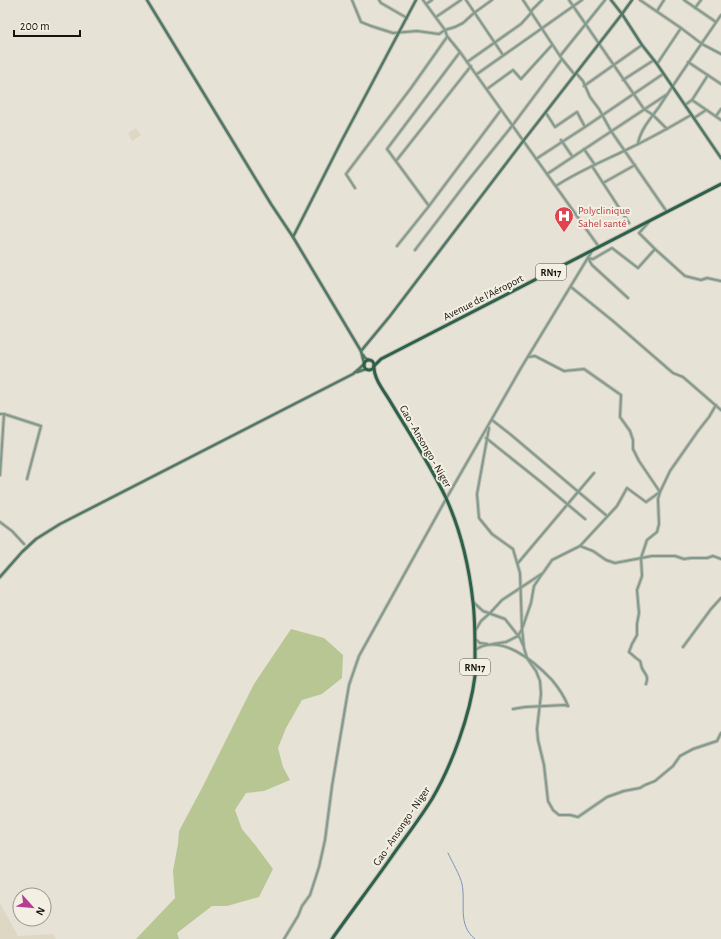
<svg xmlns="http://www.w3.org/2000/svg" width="721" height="939" font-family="'Alegreya Sans',sans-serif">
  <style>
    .built { fill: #ddd7c4 }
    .grass { fill: #b7c693 }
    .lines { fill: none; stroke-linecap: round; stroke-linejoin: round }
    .stream { stroke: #7d95b7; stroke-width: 1 }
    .street-casing { stroke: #c0bdb2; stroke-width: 4 }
    .secondary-casing { stroke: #c0bdb2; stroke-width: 4.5 }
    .primary-casing { stroke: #c0bdb2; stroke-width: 5 }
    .street { stroke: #809b8e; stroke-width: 2 }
    .secondary { stroke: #507866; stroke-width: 2.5 }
    .primary { stroke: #2b604a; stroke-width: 3 }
    .labels { text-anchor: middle; stroke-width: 4; stroke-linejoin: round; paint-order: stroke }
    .shield { fill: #f3f0e3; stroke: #58564f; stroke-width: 1 }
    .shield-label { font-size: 10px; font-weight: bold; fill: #151410 }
    .health-label { font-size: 11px; fill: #be3a42; stroke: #f3f0e3; text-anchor: start }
    .street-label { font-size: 11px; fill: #151410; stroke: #f3f0e3 }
  </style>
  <rect width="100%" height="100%" fill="#e6e2d6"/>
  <g class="built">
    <polygon points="136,128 141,135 132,141 128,133"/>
    <polygon points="0,903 18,936 53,934 56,939 0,939"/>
  </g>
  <polygon class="grass" points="291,629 324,638 343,655 342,678 322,694 302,700 286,728 278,748 283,767 290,780 264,791 246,793 235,810 242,829 256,846 273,869 259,897 227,906 212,906 177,933 179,939 136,939 175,898 173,871 178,844 179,831 202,788 254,684"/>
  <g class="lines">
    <path class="stream" d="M448 853C452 862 460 875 462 884 466 903 457 925 475 939"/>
    <g class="street-casing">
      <g id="street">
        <polyline points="352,0 361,22 371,26 393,33 417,31 439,34 445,30 455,27 463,23 474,13 492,0"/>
        <polyline points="379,0 381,3 407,18"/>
        <polyline points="423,0 445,30 447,36 460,52 599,247"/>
        <polyline points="466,0 503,55"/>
        <polyline points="523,0 562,59 575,75"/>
        <polyline points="569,0 644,109 653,115 667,129"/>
        <polyline points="640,0 681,28 702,44 721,54"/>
        <polyline points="684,0 716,22"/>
        <polyline points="426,4 432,0"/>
        <polyline points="695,8 701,0"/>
        <polyline points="657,11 664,0"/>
        <polyline points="436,17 461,0"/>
        <polyline points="560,56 605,0"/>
        <polyline points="467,62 521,24 531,13 532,10 542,0"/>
        <polyline points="688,62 721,84"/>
        <polyline points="657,64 681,28"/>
        <polyline points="576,73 583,81 590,97 599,109 611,131 667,212"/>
        <polyline points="477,74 582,0"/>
        <polyline points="623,80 654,60"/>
        <polyline points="584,86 642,45"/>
        <polyline points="487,89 513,70 521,79 552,45"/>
        <polyline points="692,100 721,120"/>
        <polyline points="685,105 692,100 708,75"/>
        <polyline points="546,113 555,127 577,112 585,127 663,74"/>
        <polyline points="716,116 721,109"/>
        <polyline points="694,118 706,110"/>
        <polyline points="561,140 572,156"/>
        <path d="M638 144C640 130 651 118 659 107 679 76 700 46 721 15"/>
        <polyline points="584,149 595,165"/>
        <polyline points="536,159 562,142 585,127"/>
        <polyline points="396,161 471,66"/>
        <polyline points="592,166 629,223"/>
        <polyline points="547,174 666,95"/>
        <polyline points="603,183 635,165"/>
        <path d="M556 186C577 172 601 162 624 151 647 140 669 128 691 115"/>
        <polyline points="355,188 346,174 411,88 447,37"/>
        <polyline points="429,206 387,149 460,52"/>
        <polyline points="650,221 639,233 655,249"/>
        <polyline points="397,246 429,206 501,110"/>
        <polyline points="415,250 466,183 512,126 562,59"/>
        <polyline points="571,287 613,321 673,373 683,377 721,410"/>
        <polyline points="628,298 592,265 588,258 593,259 612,248 638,268 655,249 685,276 701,280 707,278 721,281"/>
        <path d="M528 357 535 356 564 371 584 369 621 395 620 417 630 431 633 440V449L639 461 660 492 658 499 659 524 657 532 647 540 641 558 642 576 637 590 639 613 637 624V635L632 644 629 652 636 658 640 661C641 663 641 666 642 668 645 675 649 675 646 684"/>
        <polyline points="0,414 4,414 0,475"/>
        <polyline points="4,414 41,426 27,479"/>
        <polyline points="492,420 510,434 607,516"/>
        <polyline points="489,428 477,494 479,518 492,534 513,549 520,573 522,629 524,648 527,658 536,671 540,681 541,694 537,729 538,740 544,765 548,801 553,810 559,815 570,815 578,817 607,797 624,791 640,788 645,785 655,781 673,766 680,756 693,749 717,741 721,733"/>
        <polyline points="486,438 541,482 585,519"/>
        <polyline points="0,522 12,531 24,544"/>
        <polyline points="580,546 617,506 627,488 646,502 660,492 670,471 698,431 709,417 716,405"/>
        <polyline points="518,563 594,473"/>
        <polyline points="473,602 483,611 505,619 520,638 523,645"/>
        <polyline points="475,631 481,621 490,613 502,600 543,573 552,560 580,546 593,551 606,560 615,563 652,556 675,556 684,559 691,558 707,558 713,556 721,559"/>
        <polyline points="475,639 480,643 487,644"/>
        <polyline points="493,644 506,642 518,636 522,629 531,603 534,586 542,574"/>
        <polyline points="683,647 711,609 721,598"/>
        <path d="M475 650C500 632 535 662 552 680 557 686 565 698 568 706"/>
        <polyline points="513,709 525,707 565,705 568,706"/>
        <polyline points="284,939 298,916 302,906 310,895 319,867 325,840 332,786 349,685 359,656 446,499 521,368 592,251"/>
      </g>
    </g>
    <g class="secondary-casing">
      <g id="secondary">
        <polyline points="147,0 226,130 271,204 293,237 361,351 364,363"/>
        <polyline points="611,0 622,14 642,45 657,64 721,158"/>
        <polyline points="293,237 342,140 360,106 416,0"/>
        <polyline points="361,351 390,316 524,140 622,14 632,0"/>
        <polyline points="363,355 365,358 369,360"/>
        <polyline points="357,372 366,369"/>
        <polyline points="0,577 22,552 36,539 60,524 353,374 360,368 364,364"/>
      </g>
    </g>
    <g class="primary-casing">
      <g id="primary">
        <circle cx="369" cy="365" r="5"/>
        <polyline points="374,366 381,359 721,184"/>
        <path d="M332 939C351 912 371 886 390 859 404 839 419 820 432 799 452 765 470 715 475 676 475 668 475 661 475 653 475 636 475 619 473 602 469 566 461 531 446 498 430 464 409 433 390 401 384 391 374 379 374 367"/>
      </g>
    </g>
    <use href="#street" class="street"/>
    <use href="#secondary" class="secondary"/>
    <use href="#primary" class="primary"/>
  </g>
  <defs>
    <g id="hospital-pin" transform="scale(1)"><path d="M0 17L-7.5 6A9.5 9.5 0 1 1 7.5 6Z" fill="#e0444e" stroke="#f3f0e3"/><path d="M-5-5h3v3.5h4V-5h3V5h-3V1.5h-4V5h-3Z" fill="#fff"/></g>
  </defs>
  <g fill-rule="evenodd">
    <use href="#hospital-pin" x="564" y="216"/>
  </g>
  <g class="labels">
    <g class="shield">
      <rect x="536" y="264" width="30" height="16" rx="3"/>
      <rect x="460" y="659" width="30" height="16" rx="3"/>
    </g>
    <g class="shield-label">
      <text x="551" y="276">RN17</text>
      <text x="475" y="671">RN17</text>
    </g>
    <g class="health-label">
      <text x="578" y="214">Polyclinique<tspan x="578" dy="13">Sahel santé</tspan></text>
    </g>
    <g class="street-label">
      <text transform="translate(483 297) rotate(-27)" y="4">Avenue de l'Aéroport</text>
      <text transform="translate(426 446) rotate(60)" y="4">Gao - Ansongo - Niger</text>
      <text transform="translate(401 826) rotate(-56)" y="4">Gao - Ansongo - Niger</text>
    </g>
  </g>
  <g transform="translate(32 907) rotate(117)"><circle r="19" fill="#f3f0e3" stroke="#9a988f"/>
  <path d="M0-3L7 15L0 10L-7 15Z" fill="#b63e92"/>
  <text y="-6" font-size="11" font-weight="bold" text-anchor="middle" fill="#151410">N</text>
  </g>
  <path d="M14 30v6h66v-6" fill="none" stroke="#151410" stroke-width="2"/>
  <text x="20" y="30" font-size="12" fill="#151410" stroke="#f3f0e3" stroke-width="3" paint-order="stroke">200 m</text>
</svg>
